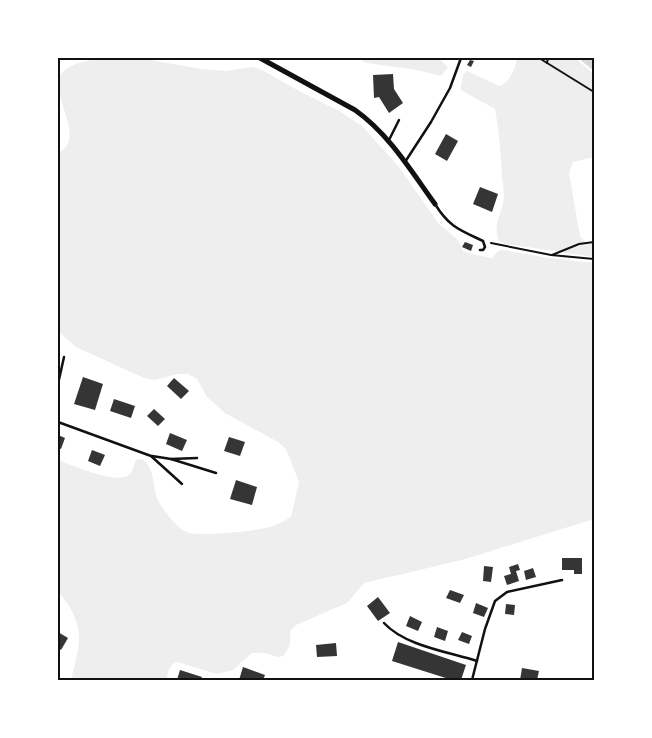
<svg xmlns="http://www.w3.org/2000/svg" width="652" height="738" font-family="'Roboto Condensed',sans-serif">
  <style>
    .green { fill: #eee }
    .water { fill: #d9d9d9 }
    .building { fill: #353535 }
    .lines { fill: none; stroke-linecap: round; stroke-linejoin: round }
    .path { stroke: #111; stroke-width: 2 }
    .service { stroke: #111; stroke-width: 2.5 }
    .minor { stroke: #111; stroke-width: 5 }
    .neatline { fill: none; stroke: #111; stroke-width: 2 }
  </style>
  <rect width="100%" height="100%" fill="#fff"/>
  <g class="green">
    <path d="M110 58H138L202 69 226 71 252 67 262 70 299 91 339 111 362 126 399 167 439 224 458 240 463 251 472 254 492 258 498 251 504 250 549 258 594 263V519L462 560 364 583 347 603 296 625 290 631C291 642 290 648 283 656L278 657 265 653H252L233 670 217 674 177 662C169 665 167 673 167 680H71C74 667 79 651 79 637 79 621 69 603 58 592V460C72 465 117 486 130 474 133 471 134 464 136 460L142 459C155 466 152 487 158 500 163 510 178 530 189 533 205 536 259 531 273 526 279 524 285 520 291 517L299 482 286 449 278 442 225 413 207 397 197 379 188 374H177L155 380 144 378 76 347 58 331V153C89 138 47 95 62 73 71 61 97 59 110 58Z"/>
    <polygon points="357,58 438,58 448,67 441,76 417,70 367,63"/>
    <path d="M518 58H575L594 74V157L573 162 569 173 580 236 587 244 594 243V257L506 244 499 241C493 227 500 217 503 203 505 194 503 185 502 176 501 153 499 131 495 109L461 90V85L464 73 467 71 499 86C511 83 514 68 518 58Z"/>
  </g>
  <polygon class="water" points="578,58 594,58 594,71"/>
  <g class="building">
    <polygon points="470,60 474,61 471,67 467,65"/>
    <polygon points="393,74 394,89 403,103 389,113 379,97 374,98 373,75"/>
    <polygon points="446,134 458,141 447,161 435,154"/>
    <polygon points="480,187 498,194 492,212 473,204"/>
    <polygon points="465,242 473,245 471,251 462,247"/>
    <polygon points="83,377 103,384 95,410 74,404"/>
    <polygon points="174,378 189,391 181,399 167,386"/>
    <polygon points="114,399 135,406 131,418 110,411"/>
    <polygon points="154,409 165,419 158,426 147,416"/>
    <polygon points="170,433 187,440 182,451 166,444"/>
    <polygon points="58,435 65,438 61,449 58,448"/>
    <polygon points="229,437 245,442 240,456 224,451"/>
    <polygon points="92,450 105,455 100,466 88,461"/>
    <polygon points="236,480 257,487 252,505 230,499"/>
    <polygon points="562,558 582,558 582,574 574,574 574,570 562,570"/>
    <polygon points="518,564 520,570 516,571 519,581 507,585 504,576 511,574 509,567"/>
    <polygon points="484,566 493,567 491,582 483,581"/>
    <polygon points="533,568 536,577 526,580 524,571"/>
    <polygon points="450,590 464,595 460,603 446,598"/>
    <polygon points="378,597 390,613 378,621 367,606"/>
    <polygon points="476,603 488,608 484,617 473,613"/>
    <polygon points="506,604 515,605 514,615 505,614"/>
    <polygon points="410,616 422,622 418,631 406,626"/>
    <polygon points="437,627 448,631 445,641 434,637"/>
    <polygon points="58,632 68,638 61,650 58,648"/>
    <polygon points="462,632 472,636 469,644 458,640"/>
    <polygon points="398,642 466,665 461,680 452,680 392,661"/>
    <polygon points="336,643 337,656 317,657 316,645"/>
    <polygon points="243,667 265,675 263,680 239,680"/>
    <polygon points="522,668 539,671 537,680 520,680"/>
    <polygon points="180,670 202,677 201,680 177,680"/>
  </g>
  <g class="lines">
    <g class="path">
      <polyline points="539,58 594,92"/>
      <polyline points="547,63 548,58"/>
      <polyline points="491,243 551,255 594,259"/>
      <polyline points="552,255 579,244 594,242"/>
    </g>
    <g class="service">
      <polyline points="389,140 399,120"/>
      <polyline points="405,162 431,122 450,88 461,58"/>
      <path d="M435 204C449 227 460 230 483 241L485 247 483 250H480"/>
      <polyline points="58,384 64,357"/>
      <polyline points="58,422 151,456 182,484"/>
      <polyline points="152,456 171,459 197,458"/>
      <polyline points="171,459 216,473"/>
      <path d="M384 623C405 646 449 652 477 661"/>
      <polyline points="472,680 485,629 495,601 507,592 562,580"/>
    </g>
    <path class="minor" d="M260 58 355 110C389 134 411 171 435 204"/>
  </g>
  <rect width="652" height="738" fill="none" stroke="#ffffff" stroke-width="118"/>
  <rect x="59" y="59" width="534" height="620" class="neatline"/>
</svg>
